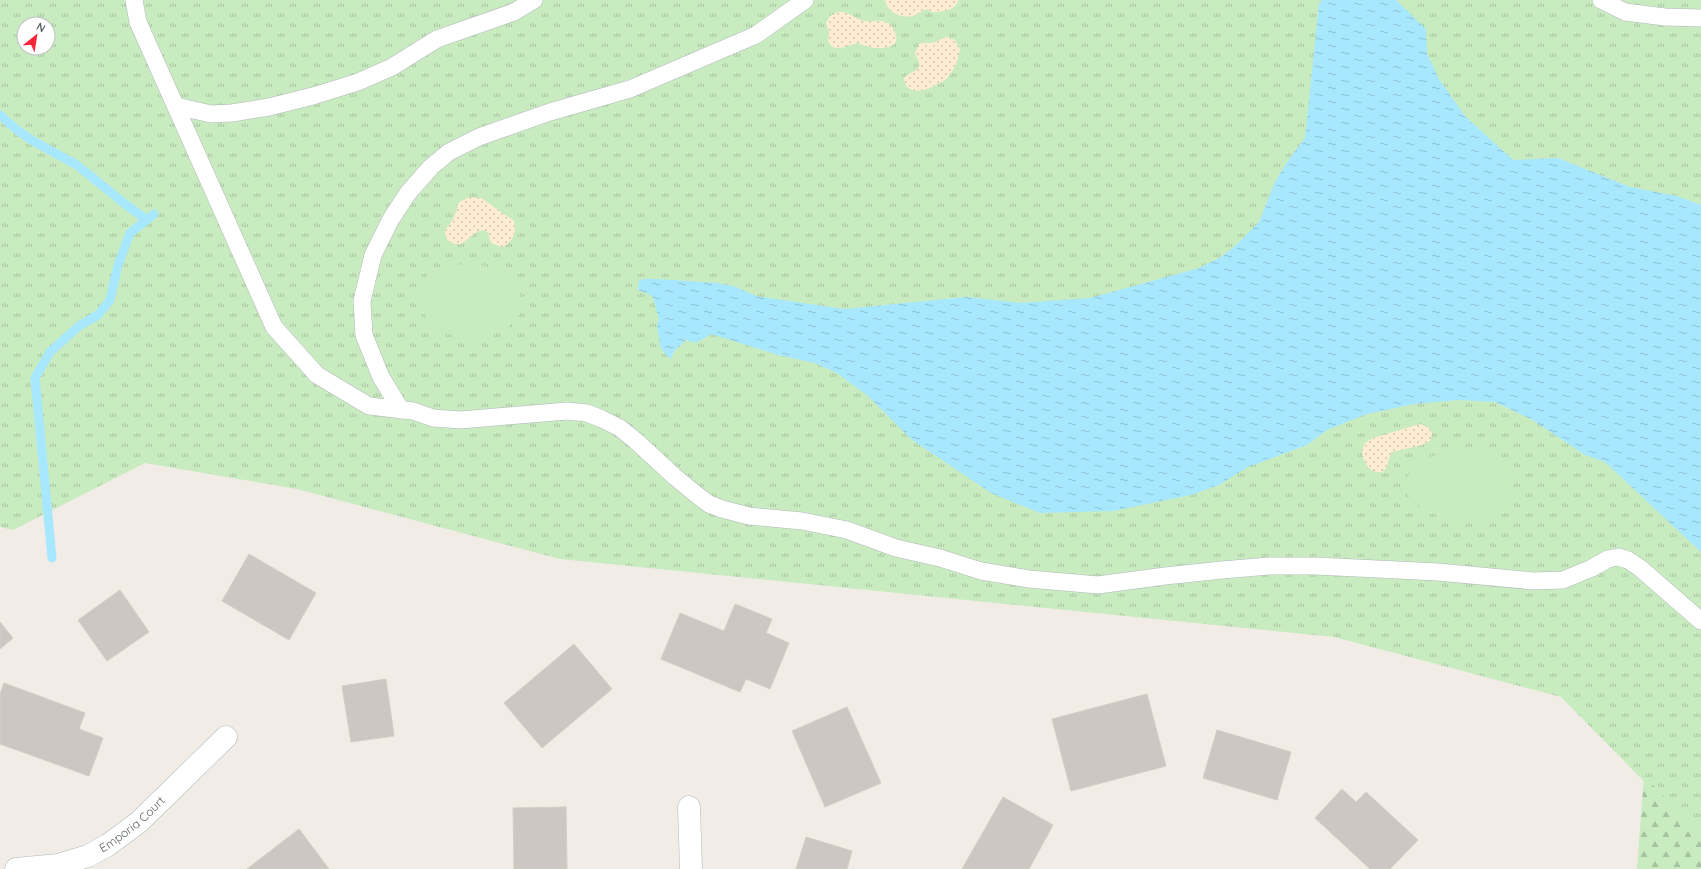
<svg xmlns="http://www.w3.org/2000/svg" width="1701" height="869" font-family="Quicksand,sans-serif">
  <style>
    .grass { fill: url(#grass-tufts); fill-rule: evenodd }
    .forest { fill: url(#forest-firs) }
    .sand { fill: url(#sand-dots) }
    .pitch { fill: #c8ebc0 }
    .water { fill: url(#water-ripples) }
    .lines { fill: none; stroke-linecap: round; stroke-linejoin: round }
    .stream { stroke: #a8e8ff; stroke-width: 9 }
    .building { fill: #ccc7c2; stroke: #d6cdc3 }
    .lane-casing { stroke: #b3b8bb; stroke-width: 18 }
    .street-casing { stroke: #b3b8bb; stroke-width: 23 }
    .lane { stroke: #fff; stroke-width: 17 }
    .street { stroke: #fff; stroke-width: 22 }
    .labels { text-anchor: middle; stroke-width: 4; stroke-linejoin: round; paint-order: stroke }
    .street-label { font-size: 12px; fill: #5d6468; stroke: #fff }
  </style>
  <defs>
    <pattern id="grass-tufts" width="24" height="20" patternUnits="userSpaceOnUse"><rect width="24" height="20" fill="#c8ebc0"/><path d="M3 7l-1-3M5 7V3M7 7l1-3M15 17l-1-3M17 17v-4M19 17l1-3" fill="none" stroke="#a6c2a0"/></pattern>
    <pattern id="forest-firs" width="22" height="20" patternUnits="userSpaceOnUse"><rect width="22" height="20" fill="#c8ebc0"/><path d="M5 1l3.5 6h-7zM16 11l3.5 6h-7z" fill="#a6c2a0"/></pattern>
    <pattern id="sand-dots" width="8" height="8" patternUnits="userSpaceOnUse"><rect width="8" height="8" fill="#feedd4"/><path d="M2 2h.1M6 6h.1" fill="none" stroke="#d1c4b0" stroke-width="1.8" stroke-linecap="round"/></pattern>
    <pattern id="water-ripples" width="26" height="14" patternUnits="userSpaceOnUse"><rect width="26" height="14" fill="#a8e8ff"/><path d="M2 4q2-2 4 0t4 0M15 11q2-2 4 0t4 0" fill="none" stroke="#8cc0d2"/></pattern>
  </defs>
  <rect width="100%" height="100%" fill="#f1ece6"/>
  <path class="grass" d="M0 0H1701V839L1561 697 1334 637 560 559 297 489 145 463 13 530 0 527ZM24 24H48V48H24Z"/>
  <polygon class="forest" points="1644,776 1701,834 1701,869 1637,869"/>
  <g class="sand">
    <path d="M885 0H959C954 11 942 12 931 12L927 9C922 11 918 14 913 16 901 19 887 12 885 0Z"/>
    <path d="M838 12C849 11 854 18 864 21 871 22 878 19 885 22 889 23 893 26 894 30 906 53 870 50 858 43 848 44 835 55 828 41L829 32 826 23 830 16Z"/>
    <path d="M947 37 955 40 960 50C958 60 955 68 949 76 940 86 906 102 904 78 907 73 922 71 919 62 918 59 916 56 915 53L919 44C924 42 930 44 935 42 940 40 942 38 947 37Z"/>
    <path d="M470 197 481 198 514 221C517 231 513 243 502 247L491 243 488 232 483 230 477 232 461 244C452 245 444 240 445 230L453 220 459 202Z"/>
    <path d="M1420 424C1429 426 1435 432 1430 441L1422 445 1392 452C1387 458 1390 467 1382 472 1369 474 1363 461 1362 450L1365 443 1373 438Z"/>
  </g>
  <g class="pitch">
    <path d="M470 264C479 265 488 266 496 270 523 283 534 313 503 330 497 333 491 336 484 337 469 339 453 338 440 330 417 318 411 281 437 268 446 263 460 265 470 264Z"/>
    <path d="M1470 450C1495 452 1520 467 1512 496 1510 503 1504 511 1497 515 1482 523 1460 521 1444 517 1431 513 1416 507 1408 495 1405 490 1404 484 1407 478 1416 455 1448 451 1470 450Z"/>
  </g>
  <polygon class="water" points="1322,0 1396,0 1426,29 1427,53 1439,79 1465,116 1513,160 1558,158 1630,187 1677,196 1701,205 1701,552 1605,462 1585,455 1531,419 1495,402 1458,400 1414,404 1367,414 1327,430 1307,445 1248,467 1219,485 1191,495 1113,511 1040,513 991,493 911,439 868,396 837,373 815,363 778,355 711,334 696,343 686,340 674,351 671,359 666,355 660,346 657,326 659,319 653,298 651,295 638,290 639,281 644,279 658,279 718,283 736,287 756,296 844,309 967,297 1021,303 1090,298 1199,268 1221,257 1236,245 1259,222 1275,182 1287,162 1305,138 1319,4"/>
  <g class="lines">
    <g class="stream">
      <polyline points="0,115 17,130 33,141 77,165 125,204 147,220"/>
      <polyline points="52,558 35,378 50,352 79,326 98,315 110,300 118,265 130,233 154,214"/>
    </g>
  </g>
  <g class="building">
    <polygon points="249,554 316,593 289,640 222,601"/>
    <polygon points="120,590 149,632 107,661 78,620"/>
    <polygon points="735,604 772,619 766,633 789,643 770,689 746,679 740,692 661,659 680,613 724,631"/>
    <polygon points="0,622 13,638 0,649"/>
    <polygon points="574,644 612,689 542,748 504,703"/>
    <polygon points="386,679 394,736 351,742 342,686"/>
    <polygon points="4,683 85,713 79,729 103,738 89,776 0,744 0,694"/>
    <polygon points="1147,694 1166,766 1071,791 1052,719"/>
    <polygon points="847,707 881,783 825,807 792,731"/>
    <polygon points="1217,730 1291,752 1277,800 1203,778"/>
    <polygon points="1342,789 1356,802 1366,792 1418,840 1390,869 1370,869 1315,818"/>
    <polygon points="1003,797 1053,825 1029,869 962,869"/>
    <polygon points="566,807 567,869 514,869 513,808"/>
    <polygon points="299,829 329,869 247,869"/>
    <polygon points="806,837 852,851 847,869 796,869"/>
  </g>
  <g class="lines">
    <g class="lane-casing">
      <g id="lane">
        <polyline points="134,0 138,22 274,327 317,375 369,406 413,411 433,418 461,420 567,411 587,413 602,419 620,428 636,441 675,477 697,495 709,504 722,509 749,516 802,521 847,530 896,548 940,558 981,571 1029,579 1098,585 1165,576 1222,570 1269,566 1316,566 1438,572 1533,581 1563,580 1592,568 1608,559 1618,557 1628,560 1640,568 1701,621"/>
        <polyline points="1601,0 1625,12 1665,17 1701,18"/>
        <polyline points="176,106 211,114 232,113 269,107 313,96 358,82 392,67 437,39 514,12 534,0"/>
        <polyline points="401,410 381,377 364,335 362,301 373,255 391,219 408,193 431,167 449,152 479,137 550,112 630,89 756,35 805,0"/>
      </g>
    </g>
    <g class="street-casing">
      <g id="street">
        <polyline points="689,807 691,869"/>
        <path id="s1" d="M16 869 58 865 88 856 108 845 139 822 226 737"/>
      </g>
    </g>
    <use href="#lane" class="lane"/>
    <use href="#street" class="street"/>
  </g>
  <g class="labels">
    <g class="street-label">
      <text dy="4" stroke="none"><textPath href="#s1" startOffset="128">Emporia Court</textPath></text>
    </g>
  </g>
  <g transform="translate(36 36) rotate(30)"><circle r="19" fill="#ffffff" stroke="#bec1c3"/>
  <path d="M0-3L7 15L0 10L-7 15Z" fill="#fa2338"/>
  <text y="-6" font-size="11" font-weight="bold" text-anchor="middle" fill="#5d6468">N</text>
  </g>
</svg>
